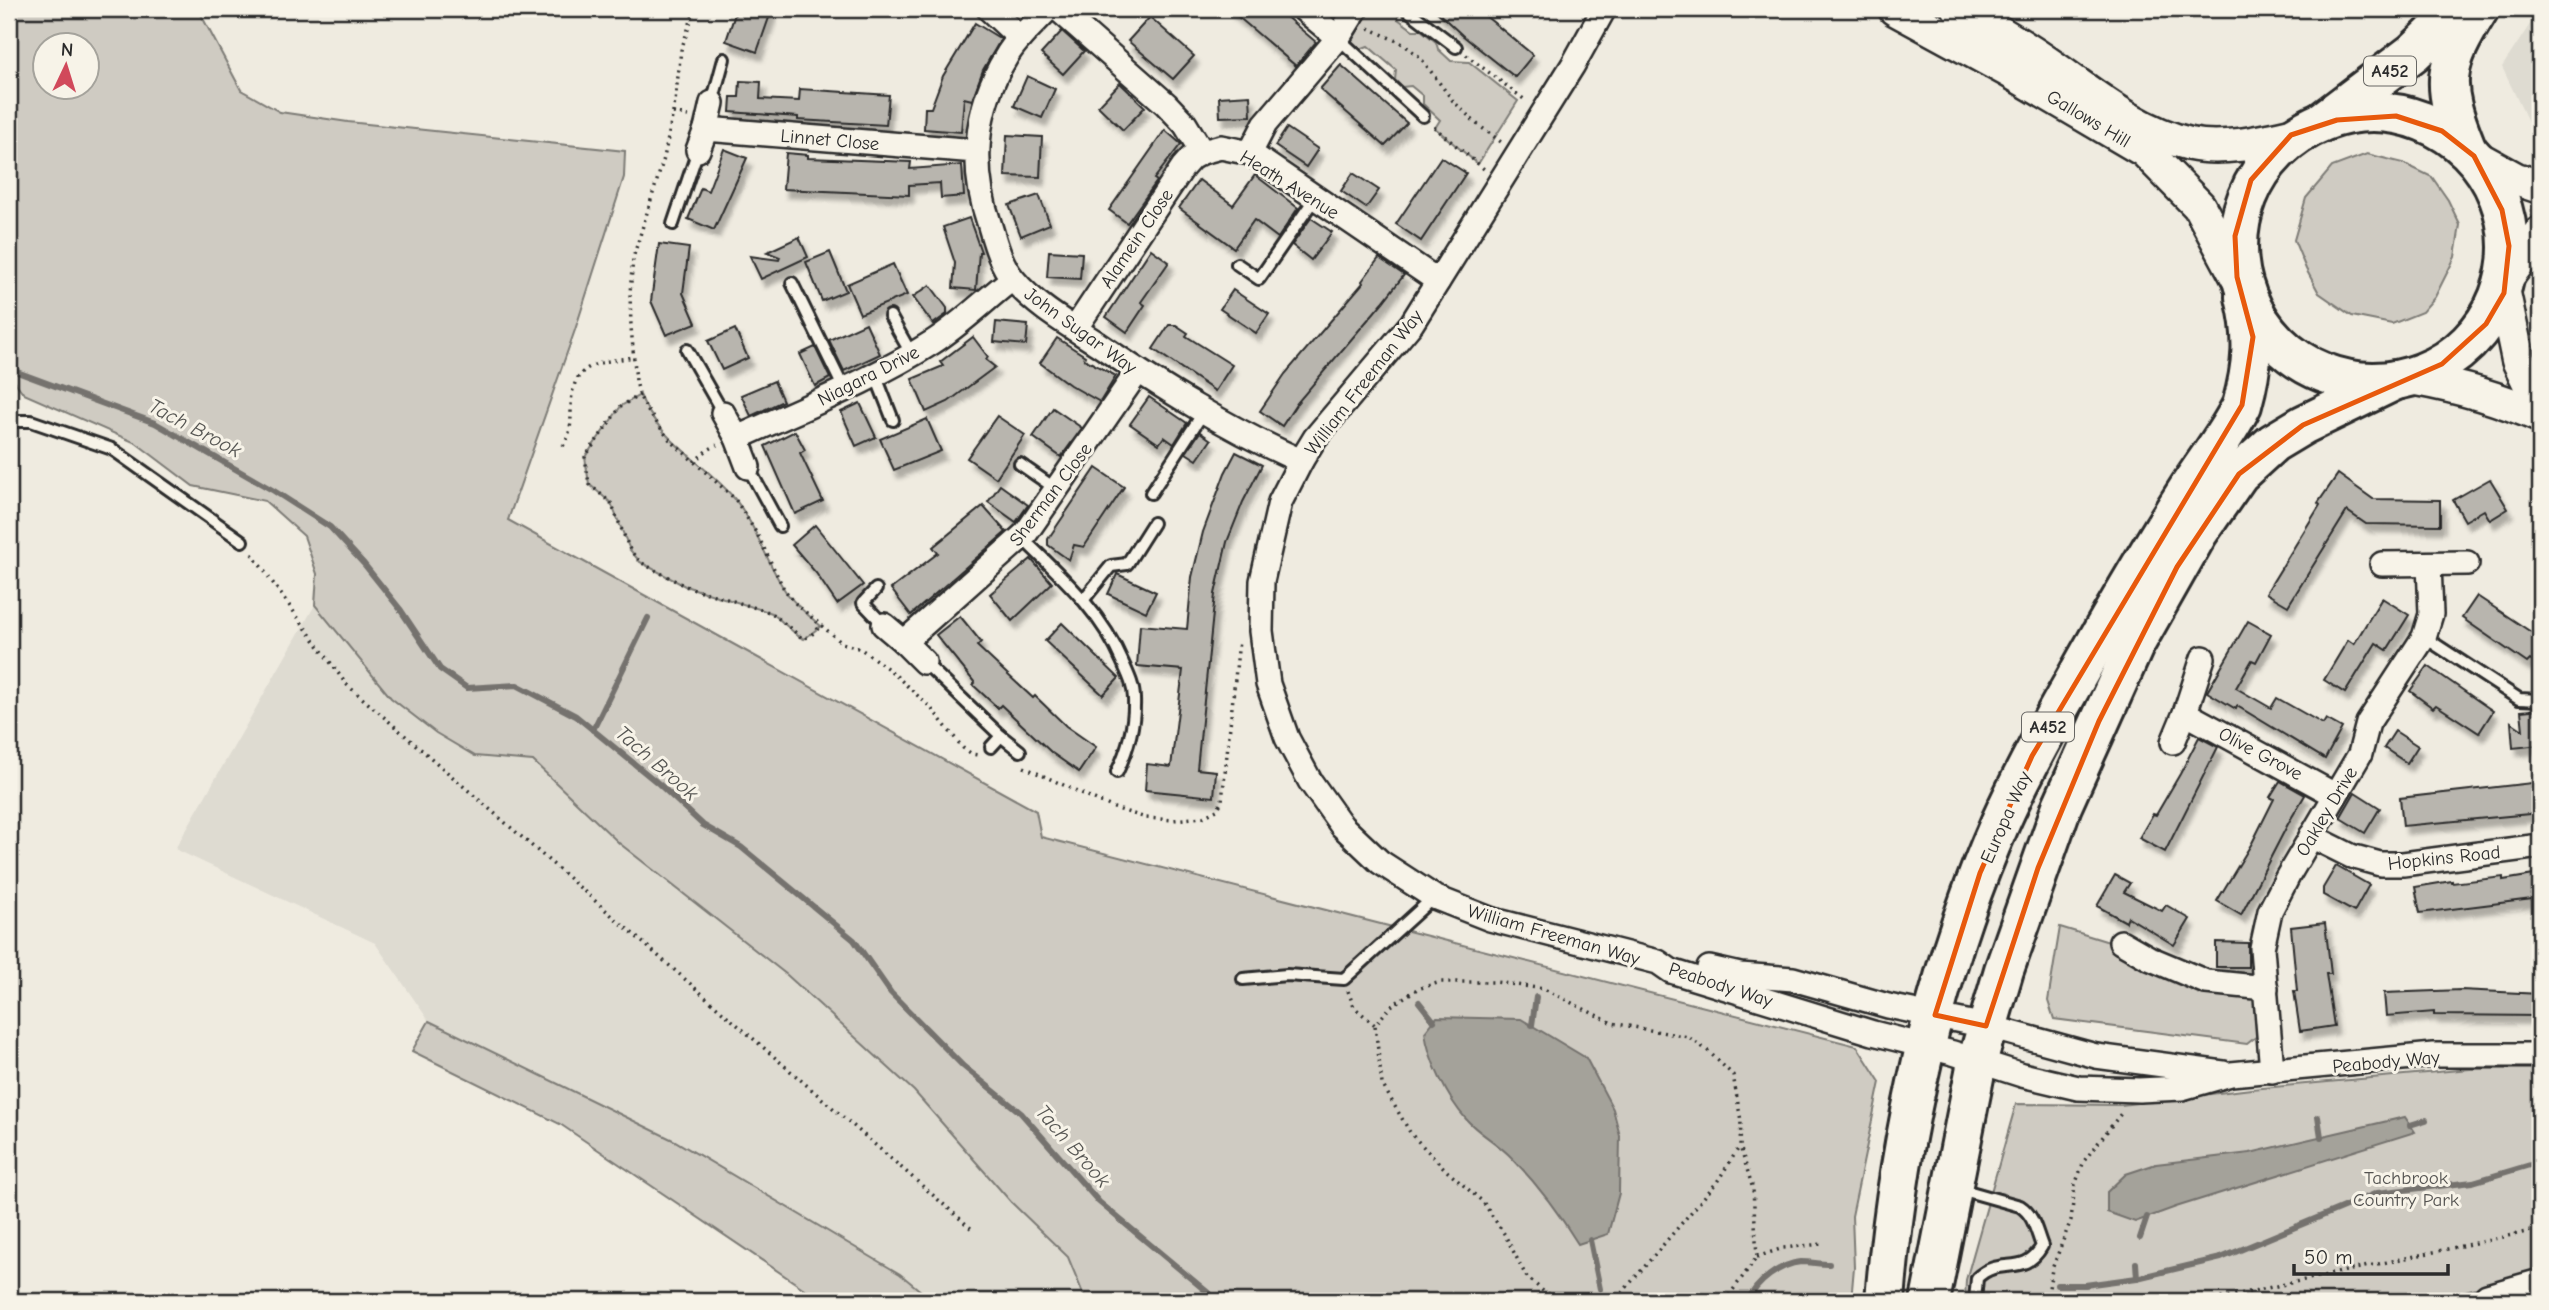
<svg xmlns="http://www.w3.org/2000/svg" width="2549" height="1310" font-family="'Comic Neue',sans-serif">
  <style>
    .built { fill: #dedbd1 }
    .green { fill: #cfcbc2; stroke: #7d7b76; stroke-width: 2; fill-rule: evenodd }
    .water { fill: #a4a29a; stroke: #74726e; stroke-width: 2 }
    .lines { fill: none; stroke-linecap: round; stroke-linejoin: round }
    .stream { stroke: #74726e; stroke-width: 6 }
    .building { fill: #b8b5ae; stroke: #2b2b2b; stroke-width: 2; filter: url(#shadow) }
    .lane-casing { stroke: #2b2b2b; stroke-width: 16 }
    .street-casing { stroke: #2b2b2b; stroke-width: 28 }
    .secondary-casing { stroke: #2b2b2b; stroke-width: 37 }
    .highway-casing { stroke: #2b2b2b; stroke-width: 44 }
    .path { stroke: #2b2b2b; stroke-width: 3.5; stroke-dasharray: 2 5; stroke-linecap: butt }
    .lane { stroke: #f7f3e8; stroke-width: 10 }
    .street { stroke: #f7f3e8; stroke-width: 23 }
    .secondary { stroke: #f7f3e8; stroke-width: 32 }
    .highway { stroke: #f7f3e8; stroke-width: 38 }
    .marked { fill: none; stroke: #e8590c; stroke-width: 5; stroke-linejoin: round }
    .labels { text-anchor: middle; stroke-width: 6; stroke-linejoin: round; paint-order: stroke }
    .shield { fill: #f7f3e8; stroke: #686764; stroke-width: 2 }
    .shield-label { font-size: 18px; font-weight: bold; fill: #2b2b2b }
    .street-label { font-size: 19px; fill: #2b2b2b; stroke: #f7f3e8 }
    .park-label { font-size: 19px; fill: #545351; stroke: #f7f3e8 }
    .water-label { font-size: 21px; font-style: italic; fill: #555552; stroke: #f7f3e8 }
  </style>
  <defs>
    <filter id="shadow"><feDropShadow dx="4.5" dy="8" stdDeviation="2" flood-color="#0004"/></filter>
  </defs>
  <rect width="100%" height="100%" fill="#efebe0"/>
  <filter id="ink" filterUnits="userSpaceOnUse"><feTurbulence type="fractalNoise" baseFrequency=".0143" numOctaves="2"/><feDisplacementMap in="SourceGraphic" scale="14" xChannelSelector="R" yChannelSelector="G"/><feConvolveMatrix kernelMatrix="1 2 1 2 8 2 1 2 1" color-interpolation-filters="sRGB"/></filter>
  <g filter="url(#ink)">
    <g class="built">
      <polygon points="2540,9 2540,147 2502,67"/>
      <polygon points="315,605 391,698 475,756 533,761 619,843 787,975 914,1091 1011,1202 1068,1257 1086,1301 933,1301 900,1274 676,1141 429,1021 375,943 175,849"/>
    </g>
    <g class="green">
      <path d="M9 9H198L241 90 280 112 348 122 625 151 624 177 575 330 508 520 1036 811 1041 837 1857 1046 1880 1082 1852 1216 1854 1267 1851 1301H1086L1068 1257 1011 1202 914 1091 787 975 619 843 533 761 475 756 436 733 391 698 315 605 317 574 304 536 265 501 193 486 136 443 24 394 9 374ZM46 46H88V88H46Z"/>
      <polygon points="1371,9 1399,9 1398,19 1413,30 1421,30 1436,42 1438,49 1451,61 1469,62 1518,101 1478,164 1435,128 1440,120 1423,104 1423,96 1411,86 1402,87 1395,80 1396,70 1368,46 1360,49 1351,42"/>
      <polygon points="2367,154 2403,163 2432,177 2448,200 2460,225 2455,257 2435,297 2422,312 2392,324 2352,316 2319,293 2306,269 2294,240 2306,198 2332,167"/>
      <path d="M640 395C659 441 703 461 734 498 757 526 766 562 786 592 796 606 808 615 821 626L804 639 798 636 772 613 685 586 640 562 630 550 611 503 589 484 585 457 621 406Z"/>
      <polygon points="2060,927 2220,976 2257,980 2257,1036 2247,1044 2054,1019 2048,1001"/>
      <polygon points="429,1021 675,1141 900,1274 933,1301 822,1301 560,1124 412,1051"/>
      <polygon points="2470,1069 2540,1069 2540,1270 2430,1301 1965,1301 1966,1280 2016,1104 2121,1105 2251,1089"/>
    </g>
    <g class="water">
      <path d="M1437 1017 1521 1019 1586 1058 1613 1109 1620 1136 1619 1193 1608 1234 1578 1244C1559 1213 1537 1184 1512 1158 1498 1143 1479 1134 1466 1119 1448 1099 1428 1059 1425 1032Z"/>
      <polygon points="2405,1117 2415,1132 2176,1207 2135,1222 2107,1212 2107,1192 2126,1174 2156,1164 2250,1153"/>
    </g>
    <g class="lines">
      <g class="stream">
        <polyline points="9,369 155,423 274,491 330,527 364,564 400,609 440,669 467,688 517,685 576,716 659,784 703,825 741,847 854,940 891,993 963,1066 1021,1113 1099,1202 1218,1301"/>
        <polyline points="593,730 648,618"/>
        <polyline points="1419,1002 1434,1021"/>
        <polyline points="1532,1025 1536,997"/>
        <polyline points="2318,1117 2321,1137"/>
        <polyline points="2410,1125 2426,1120"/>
        <polyline points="2140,1238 2147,1217"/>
        <polyline points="1590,1240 1600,1289"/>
        <polyline points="2136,1263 2137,1278"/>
        <polyline points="2057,1285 2085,1285 2137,1278 2221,1258 2377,1193 2473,1182 2540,1162"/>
        <path d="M1748 1301C1756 1282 1780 1264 1801 1262 1810 1262 1820 1264 1829 1264"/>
      </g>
    </g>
    <g class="building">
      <polygon points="746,9 772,9 757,52 726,41 736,11 745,13"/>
      <polygon points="1229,9 1277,9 1316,42 1296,66"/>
      <polygon points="1434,9 1477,9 1533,55 1515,77 1462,35"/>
      <polygon points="1150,17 1194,56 1173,79 1128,41"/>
      <polygon points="975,23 1001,39 983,70 972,100 964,98 961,132 924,129 925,108 931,108 943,76"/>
      <polygon points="1062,31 1084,51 1063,74 1041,54"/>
      <polygon points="1341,65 1407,123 1385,146 1320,89"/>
      <polygon points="1027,76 1055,89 1042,118 1014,106"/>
      <polygon points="740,81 761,82 760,99 799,101 800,89 889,95 886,125 798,120 798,117 730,112 731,97 739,97"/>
      <polygon points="1120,83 1145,107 1123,130 1098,106"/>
      <polygon points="1250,95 1251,116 1220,117 1219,97"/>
      <polygon points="1287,128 1318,149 1306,167 1275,146"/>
      <polygon points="1165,130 1181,144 1154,179 1157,181 1127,223 1109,210"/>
      <polygon points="1007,135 1042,137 1040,177 1005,176"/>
      <polygon points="724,149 747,158 714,230 688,219 701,188 708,191"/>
      <polygon points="786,153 808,155 808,158 911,162 910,169 962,165 964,196 941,198 940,183 909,185 909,195 783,189"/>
      <polygon points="1441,157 1466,173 1421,241 1396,224"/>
      <polygon points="1353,173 1379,190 1366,208 1341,191"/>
      <polygon points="1255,175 1298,208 1278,238 1254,220 1234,248 1179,208 1199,180 1233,205"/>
      <polygon points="1039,195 1050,224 1021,236 1009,205"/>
      <polygon points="969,218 981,252 979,252 976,290 953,288 955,263 943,227"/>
      <polygon points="1311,218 1332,232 1311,260 1292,245"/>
      <polygon points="799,237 808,257 761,279 750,256 779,260 780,257 767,252"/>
      <polygon points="659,244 689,248 683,293 696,323 666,335 651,301"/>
      <polygon points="1151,249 1169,262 1141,302 1145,305 1127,332 1106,317"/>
      <polygon points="1049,251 1082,253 1080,279 1047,277"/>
      <polygon points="830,252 846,291 822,301 806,262"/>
      <polygon points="1379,258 1404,275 1383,302 1297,403 1282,426 1260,411 1285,374 1363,283 1362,281"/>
      <polygon points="893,264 907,295 860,314 847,284"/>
      <polygon points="930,285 947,308 947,314 933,324 913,297"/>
      <polygon points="1233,290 1269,314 1256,333 1220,309"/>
      <polygon points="996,322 1028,325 1026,345 994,342"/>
      <polygon points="866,323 880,354 844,371 829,340"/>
      <polygon points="1169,325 1176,325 1188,333 1186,336 1232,365 1215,391 1153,349"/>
      <polygon points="735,329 748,358 722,370 708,341"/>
      <polygon points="973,337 988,357 986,360 995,367 948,402 926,412 912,379 943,366 940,362"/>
      <polygon points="1057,338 1085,356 1084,359 1116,376 1100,402 1070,385 1040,363"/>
      <polygon points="815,347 830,378 815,386 800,354"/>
      <polygon points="774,381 783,401 751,416 741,395"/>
      <polygon points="1149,397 1187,423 1174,444 1164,437 1159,444 1130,424"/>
      <polygon points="860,403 876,437 856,446 841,412"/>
      <polygon points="1053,408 1082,428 1061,457 1033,437"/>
      <polygon points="997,416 1025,435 996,478 967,458"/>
      <polygon points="927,419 941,451 894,470 880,439"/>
      <polygon points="795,431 805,450 800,453 823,501 795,514 765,446"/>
      <polygon points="1200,432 1211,440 1197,460 1186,453"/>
      <polygon points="1236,452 1262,465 1243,502 1227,542 1215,594 1197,769 1216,771 1214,797 1145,790 1147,764 1171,767 1183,670 1137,666 1140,625 1187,629 1192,577 1203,532 1225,473"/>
      <polygon points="1096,468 1124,487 1084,547 1074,545 1069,560 1048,545 1048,539"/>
      <polygon points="2338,474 2373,499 2440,500 2440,525 2366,524 2347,511 2288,606 2266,593 2320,505 2318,503"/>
      <polygon points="2490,479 2508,509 2490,520 2484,510 2465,521 2453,500"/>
      <polygon points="1000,485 1028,505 1016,522 988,502"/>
      <polygon points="983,506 1006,532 911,615 891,589 938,553 933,547"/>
      <polygon points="815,525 863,585 837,604 816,573 792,545"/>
      <polygon points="1031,559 1052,583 1012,621 990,594"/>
      <polygon points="1117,574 1156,592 1146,612 1108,594"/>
      <polygon points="2477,596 2540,638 2540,667 2530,660 2527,663 2462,618"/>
      <polygon points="2382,598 2409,615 2387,650 2376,643 2345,693 2324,680 2348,640 2354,644"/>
      <polygon points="960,616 981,642 977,646 1033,698 1035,696 1066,726 1096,747 1079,772 1052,753 1001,705 998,708 973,685 975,683 936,635"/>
      <polygon points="2248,621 2271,634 2256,662 2252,660 2236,688 2271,708 2277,698 2323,724 2326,719 2342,728 2325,759 2237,706 2236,709 2207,692"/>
      <polygon points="1062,623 1119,678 1103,695 1045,641"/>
      <polygon points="2428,666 2493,711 2479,733 2436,705 2433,708 2410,691"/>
      <polygon points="2540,709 2540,745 2513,748 2511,722 2523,730 2521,711"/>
      <polygon points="2395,731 2418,746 2407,763 2384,748"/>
      <polygon points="2199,737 2218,747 2165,852 2139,838 2153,814 2156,815 2180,774"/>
      <polygon points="2280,781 2305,795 2289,822 2241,915 2217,901 2252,843 2274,799 2270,797"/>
      <polygon points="2540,782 2540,813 2403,826 2400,798"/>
      <polygon points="2355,792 2380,808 2365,833 2340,818"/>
      <polygon points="2336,866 2369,885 2354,912 2323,895 2323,888"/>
      <polygon points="2540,874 2540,898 2420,913 2415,887 2452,881 2452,883 2503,877 2503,880"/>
      <polygon points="2115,875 2130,883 2124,892 2162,911 2166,905 2190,919 2174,945 2128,917 2126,922 2097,906"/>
      <polygon points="2325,923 2331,974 2326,974 2334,1026 2300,1031 2294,991 2297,991 2291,927"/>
      <polygon points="2216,942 2248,943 2248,967 2216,967"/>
      <polygon points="2461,990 2540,994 2540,1016 2434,1015 2434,1012 2386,1016 2384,993"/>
    </g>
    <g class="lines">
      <g class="lane-casing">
        <g id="lane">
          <polyline points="1406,9 1456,47"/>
          <polyline points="1338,38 1423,116"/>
          <polyline points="712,103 724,59"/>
          <polyline points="673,224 698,150"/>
          <polyline points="1237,264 1259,279 1315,198"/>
          <polyline points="792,283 844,389"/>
          <polyline points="890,316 912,355"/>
          <polyline points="687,350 723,413"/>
          <polyline points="875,374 893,420"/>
          <polyline points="9,421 31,421 112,449 242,541"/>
          <polyline points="1020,464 1056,489"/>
          <polyline points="748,467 780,526"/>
          <polyline points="1151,493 1203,413"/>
          <path d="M1021 537C1061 576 1101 611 1123 663 1128 674 1134 686 1134 699 1135 725 1128 749 1117 772"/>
          <polyline points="876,589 863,603 884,625"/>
          <polyline points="1084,599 1111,566 1127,564 1153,523"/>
          <polyline points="2424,637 2519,699 2540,700"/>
          <polyline points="924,662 1001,736 991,747"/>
          <polyline points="1001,736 1020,751"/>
          <polyline points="1243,979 1287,975 1344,979 1434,897"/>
          <path d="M1960 1189 2020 1206C2034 1215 2036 1231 2042 1246 2024 1278 2000 1255 1977 1278L1975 1301"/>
        </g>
      </g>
      <g class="street-casing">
        <g id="street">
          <polyline points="989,9 1020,38"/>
          <path d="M1048 9C1034 24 1016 39 1006 57 974 109 970 169 990 226 995 243 1001 265 1013 279 1035 306 1069 325 1098 344 1163 388 1228 429 1301 461"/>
          <polyline points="1058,9 1166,104 1185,124 1202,152 1221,147 1250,153 1438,281"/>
          <polyline points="1303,9 1338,38"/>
          <polyline points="1604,9 1573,65 1412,323 1315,438 1301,461 1280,502 1262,581 1261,631 1268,684 1287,738 1310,781 1342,826 1380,862 1434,897 1490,919 1658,962 1671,971 1873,1033 1953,1053 2022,1075 2078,1088 2139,1090 2182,1088 2231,1074 2434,1055 2540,1055"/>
          <polyline points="706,129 712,103"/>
          <polyline points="698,150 706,129 976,151"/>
          <polyline points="1250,153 1265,124 1338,38 1356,9"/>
          <polyline points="1075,329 1183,167 1191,158 1202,152"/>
          <path d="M723 413 737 438C802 408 872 381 933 342 961 324 986 299 1012 279"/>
          <polyline points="737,438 748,467"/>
          <polyline points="2382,564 2467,563"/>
          <polyline points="884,625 904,642 1026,533 1138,371"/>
          <polyline points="904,642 924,662"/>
          <polyline points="2185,713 2335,795"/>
          <polyline points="2173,742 2185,713 2203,658"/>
          <polyline points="2311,836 2351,856 2380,864 2403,864 2540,846"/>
          <polyline points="2121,942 2149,958 2206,982 2266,988"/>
          <polyline points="1709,968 1740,975 1793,979 1888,1006 1986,1026 2096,1056 2223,1073"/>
          <polyline points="2272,1071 2262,948 2270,911 2288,876 2360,754 2368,723 2424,637 2431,614 2429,564"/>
          <polyline points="2487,1296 2540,1281"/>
        </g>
      </g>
      <g class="secondary-casing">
        <g id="secondary">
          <polyline points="1895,9 2009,71 2145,151 2199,206 2237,277"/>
          <path d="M1959 9C1982 22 2005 35 2028 50 2079 82 2129 130 2190 144 2222 151 2260 142 2291 135"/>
          <polyline points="2474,156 2516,179 2540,187"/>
          <polyline points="2509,275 2540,233"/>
          <polyline points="2504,293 2518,360 2540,406"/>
          <path d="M2416 379C2460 387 2499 398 2540 416"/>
        </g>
      </g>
      <g class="highway-casing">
        <g id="highway">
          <circle cx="2373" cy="247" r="135"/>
          <polyline points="2323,121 2414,52 2459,9"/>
          <path d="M2466 147C2440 83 2443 67 2479 9"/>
          <path d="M1885 1301C1897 1142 1936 967 2001 821 2022 774 2047 729 2072 685 2109 619 2147 553 2188 489 2206 461 2227 435 2242 405 2253 365 2255 337 2245 297"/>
          <polyline points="1930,1301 1977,1062 2004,970 2062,806 2134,646 2198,533 2239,474 2273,443 2303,425 2396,380"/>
        </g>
      </g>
      <g class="path">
        <polyline points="695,9 681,50 675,102 664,158 633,258 630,293 631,327 636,381 640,397 647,410 669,439 735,499 757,534 784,589 796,604 842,643 861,649 891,671 931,708 963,748 972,754 978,755"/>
        <polyline points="1369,28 1403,44 1420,57 1453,101 1477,124 1501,142"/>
        <polyline points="1466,55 1525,100"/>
        <polyline points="673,113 688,116"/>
        <polyline points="1434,127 1484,169"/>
        <polyline points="640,395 621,406 585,457 589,484 611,503 630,550 640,562 685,586 772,613 802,638 809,637 821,626"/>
        <path d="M563 446C571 433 571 424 571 409 571 362 597 363 634 357"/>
        <polyline points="694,462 706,451 717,445"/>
        <polyline points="252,554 346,684 973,1230"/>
        <polyline points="1024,767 1114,808 1146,818 1173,820 1203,817 1217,810 1222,801 1239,641"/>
        <polyline points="1348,991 1354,1007 1375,1025 1391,1006 1417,989 1441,982 1496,982 1544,989 1612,1023 1688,1037 1707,1050 1733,1075 1741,1121 1740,1146 1717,1182 1621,1294 1585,1301 1564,1300 1544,1292 1526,1276 1505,1235 1483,1202 1448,1172 1411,1134 1382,1084 1375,1025"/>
        <polyline points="1757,1257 1783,1248 1822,1244"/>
        <polyline points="1725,1301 1757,1257 1753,1189 1740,1146"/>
        <polyline points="2047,1301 2052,1269 2071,1220 2075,1185 2084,1161 2123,1111"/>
        <polyline points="2207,1301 2540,1229"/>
      </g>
      <use href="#lane" class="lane"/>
      <use href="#street" class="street"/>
      <use href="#secondary" class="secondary"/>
      <use href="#highway" class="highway"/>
    </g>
  </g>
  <path class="marked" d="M2396 116 2442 131 2474 156 2502 210 2509 246 2504 293 2486 324 2442 364 2303 425 2239 474 2177 567 2099 721 2038 868 1986 1026 1935 1015 1980 873 2032 756 2242 405 2253 337 2237 277 2235 236 2251 180 2291 135 2337 120Z"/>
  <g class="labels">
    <g class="shield">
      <rect x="2364" y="56.5" width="52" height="29" rx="5"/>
      <rect x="2022" y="712.5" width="52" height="29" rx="5"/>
    </g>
    <g class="shield-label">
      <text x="2390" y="77">A452</text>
      <text x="2048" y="733">A452</text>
    </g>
    <g class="street-label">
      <text transform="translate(2089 118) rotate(31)" y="7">Gallows Hill</text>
      <text transform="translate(830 139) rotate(5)" y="7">Linnet Close</text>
      <text transform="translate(1290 184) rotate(32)" y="7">Heath Avenue</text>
      <text transform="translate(1136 238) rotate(-56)" y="7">Alamein Close</text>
      <text transform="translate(1081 330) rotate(36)" y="7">John Sugar Way</text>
      <text transform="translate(868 375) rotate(-27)" y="7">Niagara Drive</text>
      <text transform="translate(1363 382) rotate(-52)" y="7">William Freeman Way</text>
      <text transform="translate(1050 494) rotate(-53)" y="7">Sherman Close</text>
      <text transform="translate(2261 753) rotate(28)" y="7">Olive Grove</text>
      <text transform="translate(2326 811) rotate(-59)" y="7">Oakley Drive</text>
      <text transform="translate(2005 817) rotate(-66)" y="7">Europa Way</text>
      <text transform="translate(2444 857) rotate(-6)" y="7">Hopkins Road</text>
      <text transform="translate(1554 934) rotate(16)" y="7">William Freeman Way</text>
      <text transform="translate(1721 984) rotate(18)" y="7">Peabody Way</text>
      <text transform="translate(2386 1061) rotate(-5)" y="7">Peabody Way</text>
    </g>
    <g class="park-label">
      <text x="2406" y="1184">Tachbrook<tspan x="2406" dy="22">Country Park</tspan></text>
    </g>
    <g class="water-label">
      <text transform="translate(195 428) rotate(28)" y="7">Tach Brook</text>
      <text transform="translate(657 763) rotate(41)" y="7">Tach Brook</text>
      <text transform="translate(1073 1146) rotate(49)" y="7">Tach Brook</text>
    </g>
  </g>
  <rect width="2549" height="1310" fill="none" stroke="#f7f3e8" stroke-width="35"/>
  <rect x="18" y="18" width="2514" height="1275" fill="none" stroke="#2b2b2b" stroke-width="2.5" filter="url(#ink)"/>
  <g transform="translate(66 66) rotate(4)"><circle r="33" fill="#f7f3e8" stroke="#a5a39c" stroke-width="2"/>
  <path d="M0-5L12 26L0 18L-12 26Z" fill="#d1495b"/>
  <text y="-10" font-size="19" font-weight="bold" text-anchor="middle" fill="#2b2b2b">N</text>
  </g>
  <path d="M2294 1264v10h154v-10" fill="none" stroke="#2b2b2b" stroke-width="3.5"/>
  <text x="2304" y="1264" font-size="21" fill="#2b2b2b" stroke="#f7f3e8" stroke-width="5" paint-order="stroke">50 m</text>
</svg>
